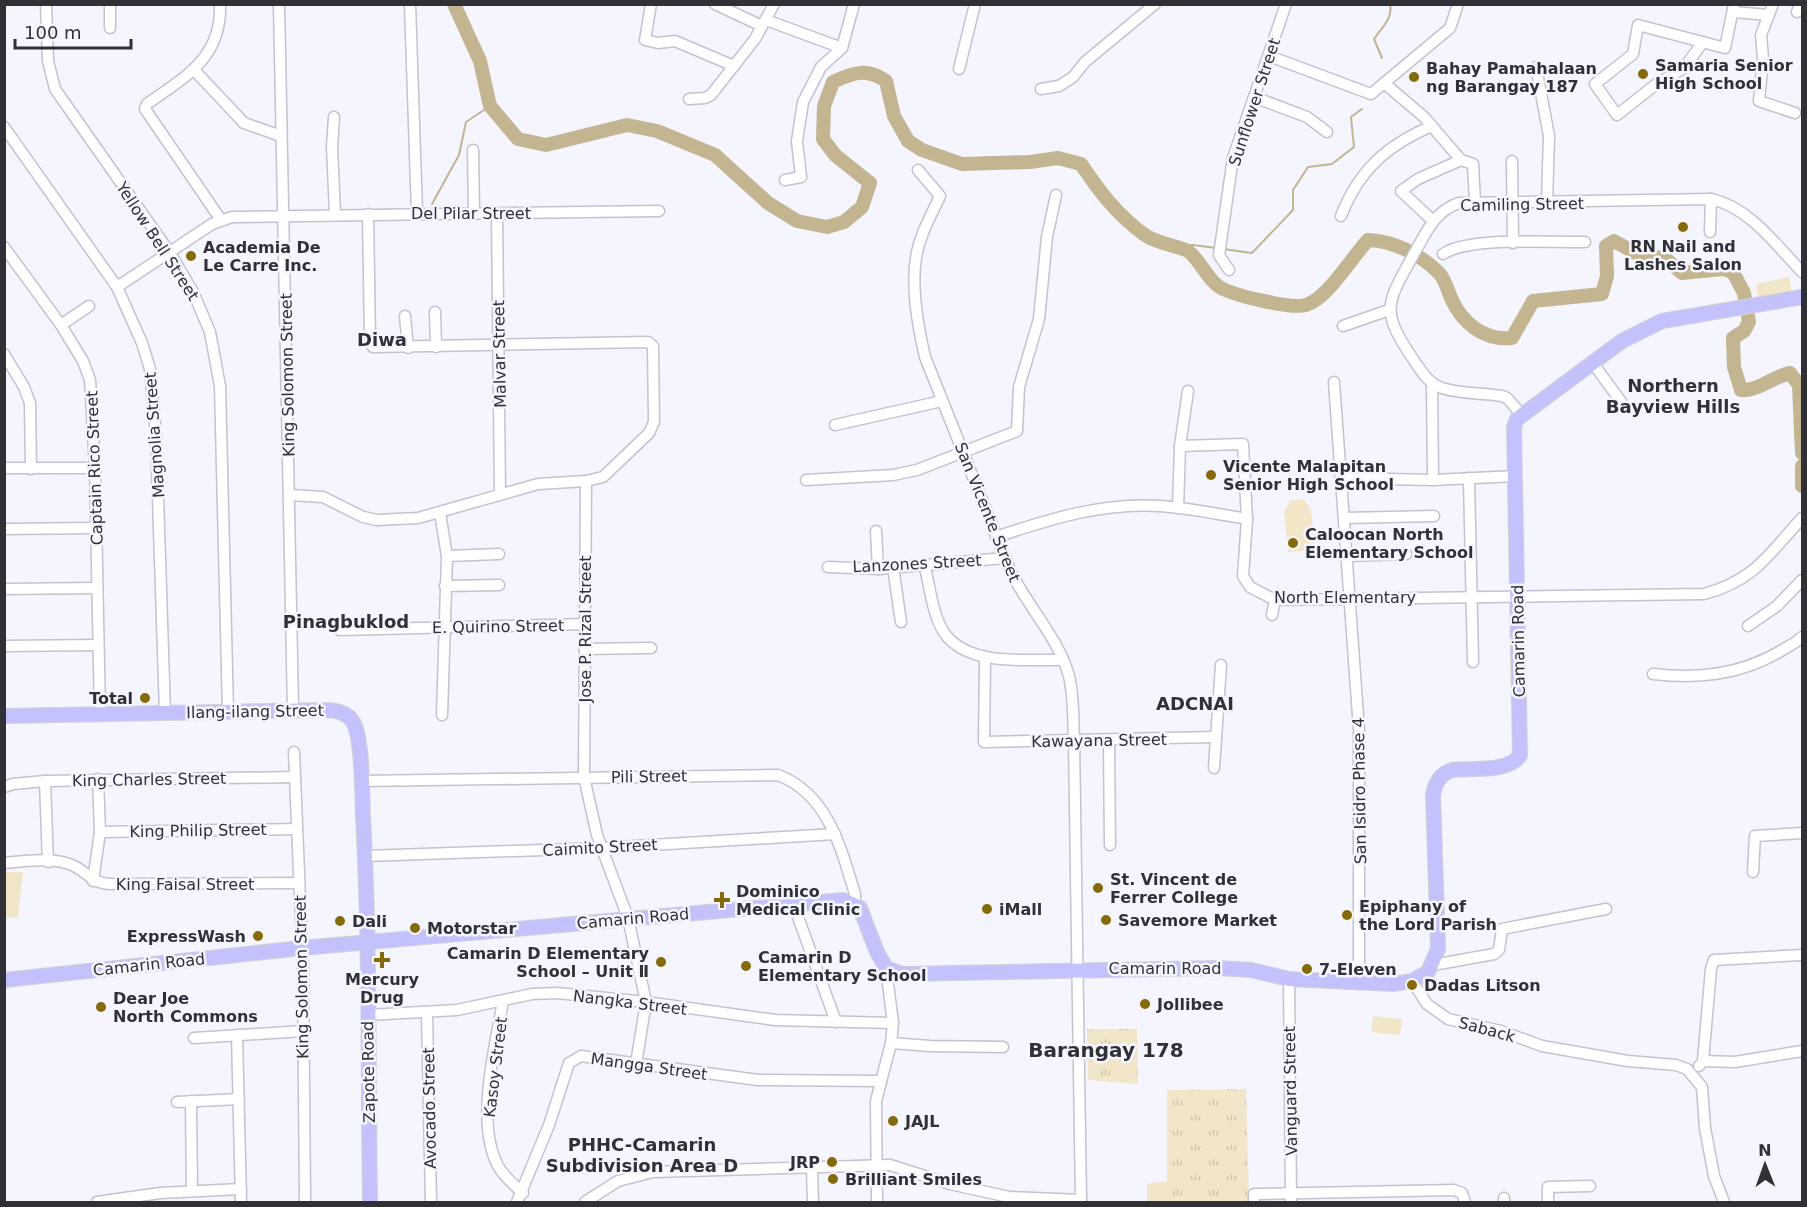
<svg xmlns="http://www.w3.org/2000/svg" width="1807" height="1207" font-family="'DejaVu Sans',sans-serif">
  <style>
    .grass { fill: url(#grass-tufts) }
    .park { fill: #f2e6c8 }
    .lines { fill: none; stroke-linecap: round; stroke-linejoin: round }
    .stream { stroke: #c2b58f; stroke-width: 2 }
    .river { stroke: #c2b58f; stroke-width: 14 }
    .minor-casing { stroke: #c2c2d1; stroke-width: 13 }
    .major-casing { stroke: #d1d2d3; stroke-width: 16 }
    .minor { stroke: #fff; stroke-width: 10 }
    .major { stroke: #c4c2fd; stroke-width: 14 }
    .poi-dot { fill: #866a05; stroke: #f4f5fe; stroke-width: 2 }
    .labels { text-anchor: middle; stroke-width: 5; stroke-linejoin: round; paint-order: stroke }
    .poi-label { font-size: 16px; font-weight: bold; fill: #303136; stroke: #f4f5fe; text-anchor: start }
    .street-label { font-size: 16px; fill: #303136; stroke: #f4f5fe }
    .neighbourhood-label { font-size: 18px; font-weight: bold; fill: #303136; stroke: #f4f5fe }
    .quarter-label { font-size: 20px; font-weight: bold; fill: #303136; stroke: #f4f5fe }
  </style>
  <defs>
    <pattern id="grass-tufts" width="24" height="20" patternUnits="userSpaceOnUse" patternTransform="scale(1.5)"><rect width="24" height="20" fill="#f2e6c8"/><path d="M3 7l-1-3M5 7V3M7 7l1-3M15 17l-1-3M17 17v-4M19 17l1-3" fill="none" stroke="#d0c6ac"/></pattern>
  </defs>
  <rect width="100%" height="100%" fill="#f4f5fe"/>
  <g class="grass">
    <polygon points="1087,1029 1137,1029 1138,1084 1088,1080"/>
    <polygon points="1246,1089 1249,1202 1147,1202 1147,1184 1167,1181 1167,1090"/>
  </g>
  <g class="park">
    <polygon points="1789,277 1792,292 1759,298 1756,284"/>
    <polygon points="1304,499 1311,510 1315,550 1288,552 1284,512 1290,500"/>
    <polygon points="5,872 23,872 18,917 5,918"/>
    <polygon points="1373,1016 1402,1019 1400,1035 1371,1032"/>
  </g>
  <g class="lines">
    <g class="stream">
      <path d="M1382 58 1374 39C1382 27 1393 19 1390 4"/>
      <polyline points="432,204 459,155 466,122 490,106"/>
      <polyline points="1173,247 1193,245 1216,248"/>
      <polyline points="1223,249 1252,253 1293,210 1293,190 1308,167 1332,164 1354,147 1351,117 1362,109"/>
    </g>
    <g class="river">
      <path d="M454 4 480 61 490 106 518 139 546 145 627 125 657 131 715 155 768 203 797 221 827 227 844 222 862 207 870 183 835 155 823 139 824 106 833 82C854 72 867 68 886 81L894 116 908 141 922 150 962 164 1030 162 1058 158 1081 164C1099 191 1118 216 1145 235 1158 244 1179 246 1188 251 1200 260 1206 277 1218 286 1230 295 1291 309 1306 305 1327 299 1352 257 1368 240 1394 241 1420 254 1439 273 1445 279 1448 291 1451 298 1462 323 1484 341 1512 338L1533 301 1602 294 1607 276 1606 246 1614 241 1641 256 1665 258 1682 273 1723 269 1733 272 1744 293 1749 322 1744 331 1733 338 1734 367 1741 390C1757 392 1774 376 1790 373L1799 385 1802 453"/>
      <polyline points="1802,466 1802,486"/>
    </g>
    <g class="minor-casing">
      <g id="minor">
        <polyline points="46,4 48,61 55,89 170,253 193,292 210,332 220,386 228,712"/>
        <polyline points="110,4 110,28"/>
        <path d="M220 4C222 58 185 77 147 104L145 109 221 220"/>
        <polyline points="279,4 293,710"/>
        <polyline points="410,4 417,213"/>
        <polyline points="651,4 645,40 658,43 675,41 734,66"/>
        <polyline points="715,4 762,26"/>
        <polyline points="1773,4 1761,35 1763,58 1759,101 1795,113"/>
        <polyline points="1733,12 1769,15"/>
        <polyline points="1797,12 1800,4"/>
        <polyline points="766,20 842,48"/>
        <polyline points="1703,42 1684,68 1655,85 1617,115 1595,84 1633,54 1638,25 1725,48 1734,4"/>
        <polyline points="1269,56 1371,94 1450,28 1458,4"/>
        <polyline points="1536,67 1549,136 1547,202"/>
        <polyline points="959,69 975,4"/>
        <polyline points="194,70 244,123 281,136"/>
        <polyline points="1384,83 1424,117 1461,160 1418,179 1401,191 1433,221"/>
        <polyline points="1041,89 1059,86 1073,77 1085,62 1155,4"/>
        <polyline points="1254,97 1307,117 1327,132"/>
        <polyline points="689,99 705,98 711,95 755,39 774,4"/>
        <polyline points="334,117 332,147 335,214"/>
        <polyline points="4,127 117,287 142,343 150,369 156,436 165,713"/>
        <polyline points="473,150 474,213"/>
        <polyline points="1461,160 1473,164 1475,203"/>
        <polyline points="1512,161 1513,243"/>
        <path d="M918 170 940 196C931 216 919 236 916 258 911 288 918 327 925 357L1010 570C1027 606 1058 637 1069 676 1074 697 1073 719 1074 741L1081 1202"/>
        <polyline points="785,180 801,177 797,141 803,102 821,67 842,48 854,4"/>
        <polyline points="497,213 500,494"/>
        <path d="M1341 216C1359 170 1387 145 1432 126"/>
        <polyline points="1710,232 1711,199"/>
        <polyline points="4,247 61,325 83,361 90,380 95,468 100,714"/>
        <path d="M1443 254C1469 236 1551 243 1585 242"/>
        <polyline points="1229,270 1219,255 1233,158 1286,4"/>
        <polyline points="117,287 212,224 232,217 659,211"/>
        <polyline points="435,312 436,347"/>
        <polyline points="405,316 408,348"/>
        <polyline points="61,325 89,306"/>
        <polyline points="1343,326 1389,310"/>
        <polyline points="4,354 24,387 30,403 31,469"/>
        <polyline points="1592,362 1622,403"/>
        <polyline points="1334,382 1359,730 1359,984"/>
        <polyline points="1432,383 1433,480"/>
        <path d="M1521 414 1507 398 1502 396C1483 393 1461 394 1442 388 1428 383 1421 371 1413 359 1379 309 1387 303 1415 252 1427 231 1435 211 1459 203L1711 199C1749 207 1776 245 1802 272"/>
        <polyline points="835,425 942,401"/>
        <path d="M1180 446 1243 444 1247 519 1243 576 1250 587 1275 600 1704 594C1754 581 1769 554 1802 518"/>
        <polyline points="4,468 95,468"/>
        <polyline points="1340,478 1433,480 1516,476"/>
        <polyline points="1469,478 1473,662"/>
        <polyline points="806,480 893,475 917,470 1017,431 1019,387 1039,319 1047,237 1056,195"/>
        <polyline points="586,481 584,777 597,835 628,918 646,1002 636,1064"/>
        <polyline points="290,495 323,497 363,517 377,520 418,518 538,484 586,481 603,477 649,433 654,422 653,346 648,342 373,347 370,341 368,214"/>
        <polyline points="1178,508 1180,446 1188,391"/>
        <polyline points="440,513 447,556 442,715"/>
        <polyline points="1345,518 1434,516"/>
        <polyline points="4,529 96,528"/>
        <polyline points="876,531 878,569"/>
        <path d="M996 537C1050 519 1103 502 1160 506 1189 508 1218 514 1247 519"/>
        <polyline points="447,556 499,554"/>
        <polyline points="1348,556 1406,554"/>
        <path d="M924 564C930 585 932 616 945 634 970 667 1026 659 1063 660"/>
        <polyline points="828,567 878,569 1005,558"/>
        <polyline points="893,567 901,622"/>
        <polyline points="445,586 499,585"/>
        <polyline points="4,589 97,588"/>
        <polyline points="1272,615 1275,600"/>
        <polyline points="1748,626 1777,606 1802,580"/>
        <polyline points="339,630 585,624"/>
        <polyline points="4,646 98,645"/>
        <polyline points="585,649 651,648"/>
        <polyline points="985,657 984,742 1214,737"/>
        <path d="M1653 674C1698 679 1739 675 1779 652 1787 647 1796 643 1802 637"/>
        <polyline points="1109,740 1110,845"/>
        <polyline points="294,752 303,970 305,1202"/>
        <polyline points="1214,768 1221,665"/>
        <polyline points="45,781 48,862"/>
        <path d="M362 781 778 775C828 794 841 848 855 894V903"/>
        <polyline points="4,787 13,784 45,781 295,777"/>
        <polyline points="100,832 297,829"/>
        <polyline points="365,856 601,848 835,834"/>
        <path d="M4 863C24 861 53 857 72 865 86 871 92 883 109 884L299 883"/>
        <polyline points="1753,872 1755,836 1802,833"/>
        <polyline points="93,881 100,832 98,779"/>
        <polyline points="793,903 836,1022"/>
        <polyline points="1433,965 1494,954 1499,950 1502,929 1507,928 1606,909"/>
        <polyline points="1289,979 1291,1202"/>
        <polyline points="1412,981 1427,1004 1448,1019 1501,1031 1542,1046 1628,1061 1676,1065 1687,1069 1702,1087 1705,1128 1714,1176 1724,1202"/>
        <path d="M503 1001C495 1048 475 1122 498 1166 504 1177 514 1185 523 1193"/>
        <polyline points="427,1014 431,1202"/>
        <polyline points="368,1015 457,1010 532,994 557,993 646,1002 775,1020 893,1023"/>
        <polyline points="237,1035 241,1202"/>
        <polyline points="194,1038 303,1031"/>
        <polyline points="891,1043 930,1046 1003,1047"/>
        <polyline points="1703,1061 1711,969 1714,960 1802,955"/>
        <polyline points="1699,1066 1703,1061 1735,1062 1802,1051"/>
        <polyline points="191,1101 192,1191"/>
        <polyline points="177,1102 239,1099"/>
        <polyline points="812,1169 813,1202"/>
        <polyline points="1504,1198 1504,1202"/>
        <polyline points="97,1202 160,1193 241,1189"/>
        <polyline points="517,1202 549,1125 569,1063 581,1056 758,1080 879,1081"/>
        <polyline points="585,1202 618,1181 653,1172 890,1165 950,1184 1009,1197 1081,1200"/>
        <polyline points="877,1202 876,1101 891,1043 893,1023 886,968"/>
        <polyline points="1254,1202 1254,1194 1454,1190 1462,1193 1465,1202"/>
        <polyline points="1548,1202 1548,1187 1590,1186"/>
      </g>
    </g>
    <g class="major-casing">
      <g id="major">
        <path d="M4 716 325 710C335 710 347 712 353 722 363 738 362 796 363 817 370 945 368 1074 370 1202"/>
        <path d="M4 980 302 948 843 900 860 908 877 952 886 968 903 974 1218 968 1251 970 1289 979 1393 984 1412 981 1428 972 1438 949 1433 794C1436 782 1440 774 1452 770 1471 768 1509 773 1520 755L1514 427 1517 419 1622 341 1662 321 1802 297"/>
      </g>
    </g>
    <use href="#minor" class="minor"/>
    <use href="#major" class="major"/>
  </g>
  <g class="poi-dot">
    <circle cx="1643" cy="74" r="6"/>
    <circle cx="1414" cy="77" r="6"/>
    <circle cx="1683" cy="227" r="6"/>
    <circle cx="191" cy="256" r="6"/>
    <circle cx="1211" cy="475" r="6"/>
    <circle cx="1293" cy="543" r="6"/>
    <circle cx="145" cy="698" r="6"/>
    <circle cx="1098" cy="888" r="6"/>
    <path d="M719 891h6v6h6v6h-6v6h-6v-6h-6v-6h6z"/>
    <circle cx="987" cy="909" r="6"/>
    <circle cx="1347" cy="915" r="6"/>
    <circle cx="1106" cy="920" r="6"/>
    <circle cx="340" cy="921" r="6"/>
    <circle cx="415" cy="928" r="6"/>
    <circle cx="258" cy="936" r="6"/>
    <path d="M379 951h6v6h6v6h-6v6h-6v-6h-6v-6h6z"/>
    <circle cx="661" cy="962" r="6"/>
    <circle cx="746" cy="966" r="6"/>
    <circle cx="1307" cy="969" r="6"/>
    <circle cx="1412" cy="985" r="6"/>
    <circle cx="1145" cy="1004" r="6"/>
    <circle cx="101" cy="1007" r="6"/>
    <circle cx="893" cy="1121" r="6"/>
    <circle cx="832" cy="1162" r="6"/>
    <circle cx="833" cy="1179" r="6"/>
  </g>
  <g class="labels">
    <g class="poi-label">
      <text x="1655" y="71">Samaria Senior<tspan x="1655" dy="18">High School</tspan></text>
      <text x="1426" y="74">Bahay Pamahalaan<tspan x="1426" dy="18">ng Barangay 187</tspan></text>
      <text x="1683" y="252" text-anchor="middle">RN Nail and<tspan x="1683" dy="18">Lashes Salon</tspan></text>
      <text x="203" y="253">Academia De<tspan x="203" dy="18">Le Carre Inc.</tspan></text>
      <text x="1223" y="472">Vicente Malapitan<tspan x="1223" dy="18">Senior High School</tspan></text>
      <text x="1305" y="540">Caloocan North<tspan x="1305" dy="18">Elementary School</tspan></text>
      <text x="133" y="704" text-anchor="end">Total</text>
      <text x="1110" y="885">St. Vincent de<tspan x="1110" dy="18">Ferrer College</tspan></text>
      <text x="736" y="897">Dominico<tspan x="736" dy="18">Medical Clinic</tspan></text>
      <text x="1359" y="912">Epiphany of<tspan x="1359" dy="18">the Lord Parish</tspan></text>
      <text x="999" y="915">iMall</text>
      <text x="1118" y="926">Savemore Market</text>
      <text x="352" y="927">Dali</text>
      <text x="427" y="934">Motorstar</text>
      <text x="246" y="942" text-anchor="end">ExpressWash</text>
      <text x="649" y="959" text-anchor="end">Camarin D Elementary<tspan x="649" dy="18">School – Unit Ⅱ</tspan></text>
      <text x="758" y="963">Camarin D<tspan x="758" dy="18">Elementary School</tspan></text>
      <text x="1319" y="975">7-Eleven</text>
      <text x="382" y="985" text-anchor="middle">Mercury<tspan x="382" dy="18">Drug</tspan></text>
      <text x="1424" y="991">Dadas Litson</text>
      <text x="113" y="1004">Dear Joe<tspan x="113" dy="18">North Commons</tspan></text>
      <text x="1157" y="1010">Jollibee</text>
      <text x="905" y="1127">JAJL</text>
      <text x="820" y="1168" text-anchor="end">JRP</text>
      <text x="845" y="1185">Brilliant Smiles</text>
    </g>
    <g class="street-label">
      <text transform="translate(1254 102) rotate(-72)" y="6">Sunflower Street</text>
      <text transform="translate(1522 204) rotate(-1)" y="6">Camiling Street</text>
      <text x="471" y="219">Del Pilar Street</text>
      <text transform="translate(158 241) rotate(57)" y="6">Yellow Bell Street</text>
      <text transform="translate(499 354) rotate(-91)" y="6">Malvar Street</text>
      <text transform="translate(287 375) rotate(-91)" y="6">King Solomon Street</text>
      <text transform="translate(154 435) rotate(-94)" y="6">Magnolia Street</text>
      <text transform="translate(94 468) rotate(-92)" y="6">Captain Rico Street</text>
      <text transform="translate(988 512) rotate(68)" y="6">San Vicente Street</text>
      <text transform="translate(917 563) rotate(-3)" y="6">Lanzones Street</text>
      <text x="1345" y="603">North Elementary</text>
      <text transform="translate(498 626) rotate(-1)" y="6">E. Quirino Street</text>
      <text transform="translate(585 629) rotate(-90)" y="6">Jose P. Rizal Street</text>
      <text transform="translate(1518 641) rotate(-91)" y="6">Camarin Road</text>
      <text transform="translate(255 711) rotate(-1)" y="6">Ilang-ilang Street</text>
      <text transform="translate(1099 740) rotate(-1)" y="6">Kawayana Street</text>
      <text transform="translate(649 776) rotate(-1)" y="6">Pili Street</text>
      <text transform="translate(149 779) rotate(-1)" y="6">King Charles Street</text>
      <text transform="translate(1359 791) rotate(-91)" y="6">San Isidro Phase 4</text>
      <text transform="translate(198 830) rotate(-1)" y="6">King Philip Street</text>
      <text transform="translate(600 847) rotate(-3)" y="6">Caimito Street</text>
      <text x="185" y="890">King Faisal Street</text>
      <text transform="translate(633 918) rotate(-5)" y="6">Camarin Road</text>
      <text transform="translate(149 964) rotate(-6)" y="6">Camarin Road</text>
      <text x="1165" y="974">Camarin Road</text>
      <text transform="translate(301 977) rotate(-91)" y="6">King Solomon Street</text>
      <text transform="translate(630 1002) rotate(7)" y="6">Nangka Street</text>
      <text transform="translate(1487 1029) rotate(15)" y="6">Saback</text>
      <text transform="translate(649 1066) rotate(8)" y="6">Mangga Street</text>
      <text transform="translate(495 1067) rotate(-83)" y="6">Kasoy Street</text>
      <text transform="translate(368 1072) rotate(-91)" y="6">Zapote Road</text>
      <text transform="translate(1290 1091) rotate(-91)" y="6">Vanguard Street</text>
      <text transform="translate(429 1108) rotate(-91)" y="6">Avocado Street</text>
    </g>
    <g class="neighbourhood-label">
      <text x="382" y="346">Diwa</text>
      <text x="1673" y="392">Northern<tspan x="1673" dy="21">Bayview Hills</tspan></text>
      <text x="346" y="628">Pinagbuklod</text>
      <text x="1195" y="710">ADCNAI</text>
      <text x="642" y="1151">PHHC-Camarin<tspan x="642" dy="21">Subdivision Area D</tspan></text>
    </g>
    <g class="quarter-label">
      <text x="1106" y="1057">Barangay 178</text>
    </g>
  </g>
  <rect width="1807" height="1207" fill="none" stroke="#303136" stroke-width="12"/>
  <g transform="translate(1765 1165) rotate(359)" stroke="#f4f5fe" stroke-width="4.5" paint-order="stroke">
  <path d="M0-4.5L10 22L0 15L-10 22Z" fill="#303136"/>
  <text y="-9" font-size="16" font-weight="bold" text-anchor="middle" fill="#303136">N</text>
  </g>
  <path d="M15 39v9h116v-9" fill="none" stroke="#303136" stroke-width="3"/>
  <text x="24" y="39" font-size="18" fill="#303136" stroke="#f4f5fe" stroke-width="4.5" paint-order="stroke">100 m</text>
</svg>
